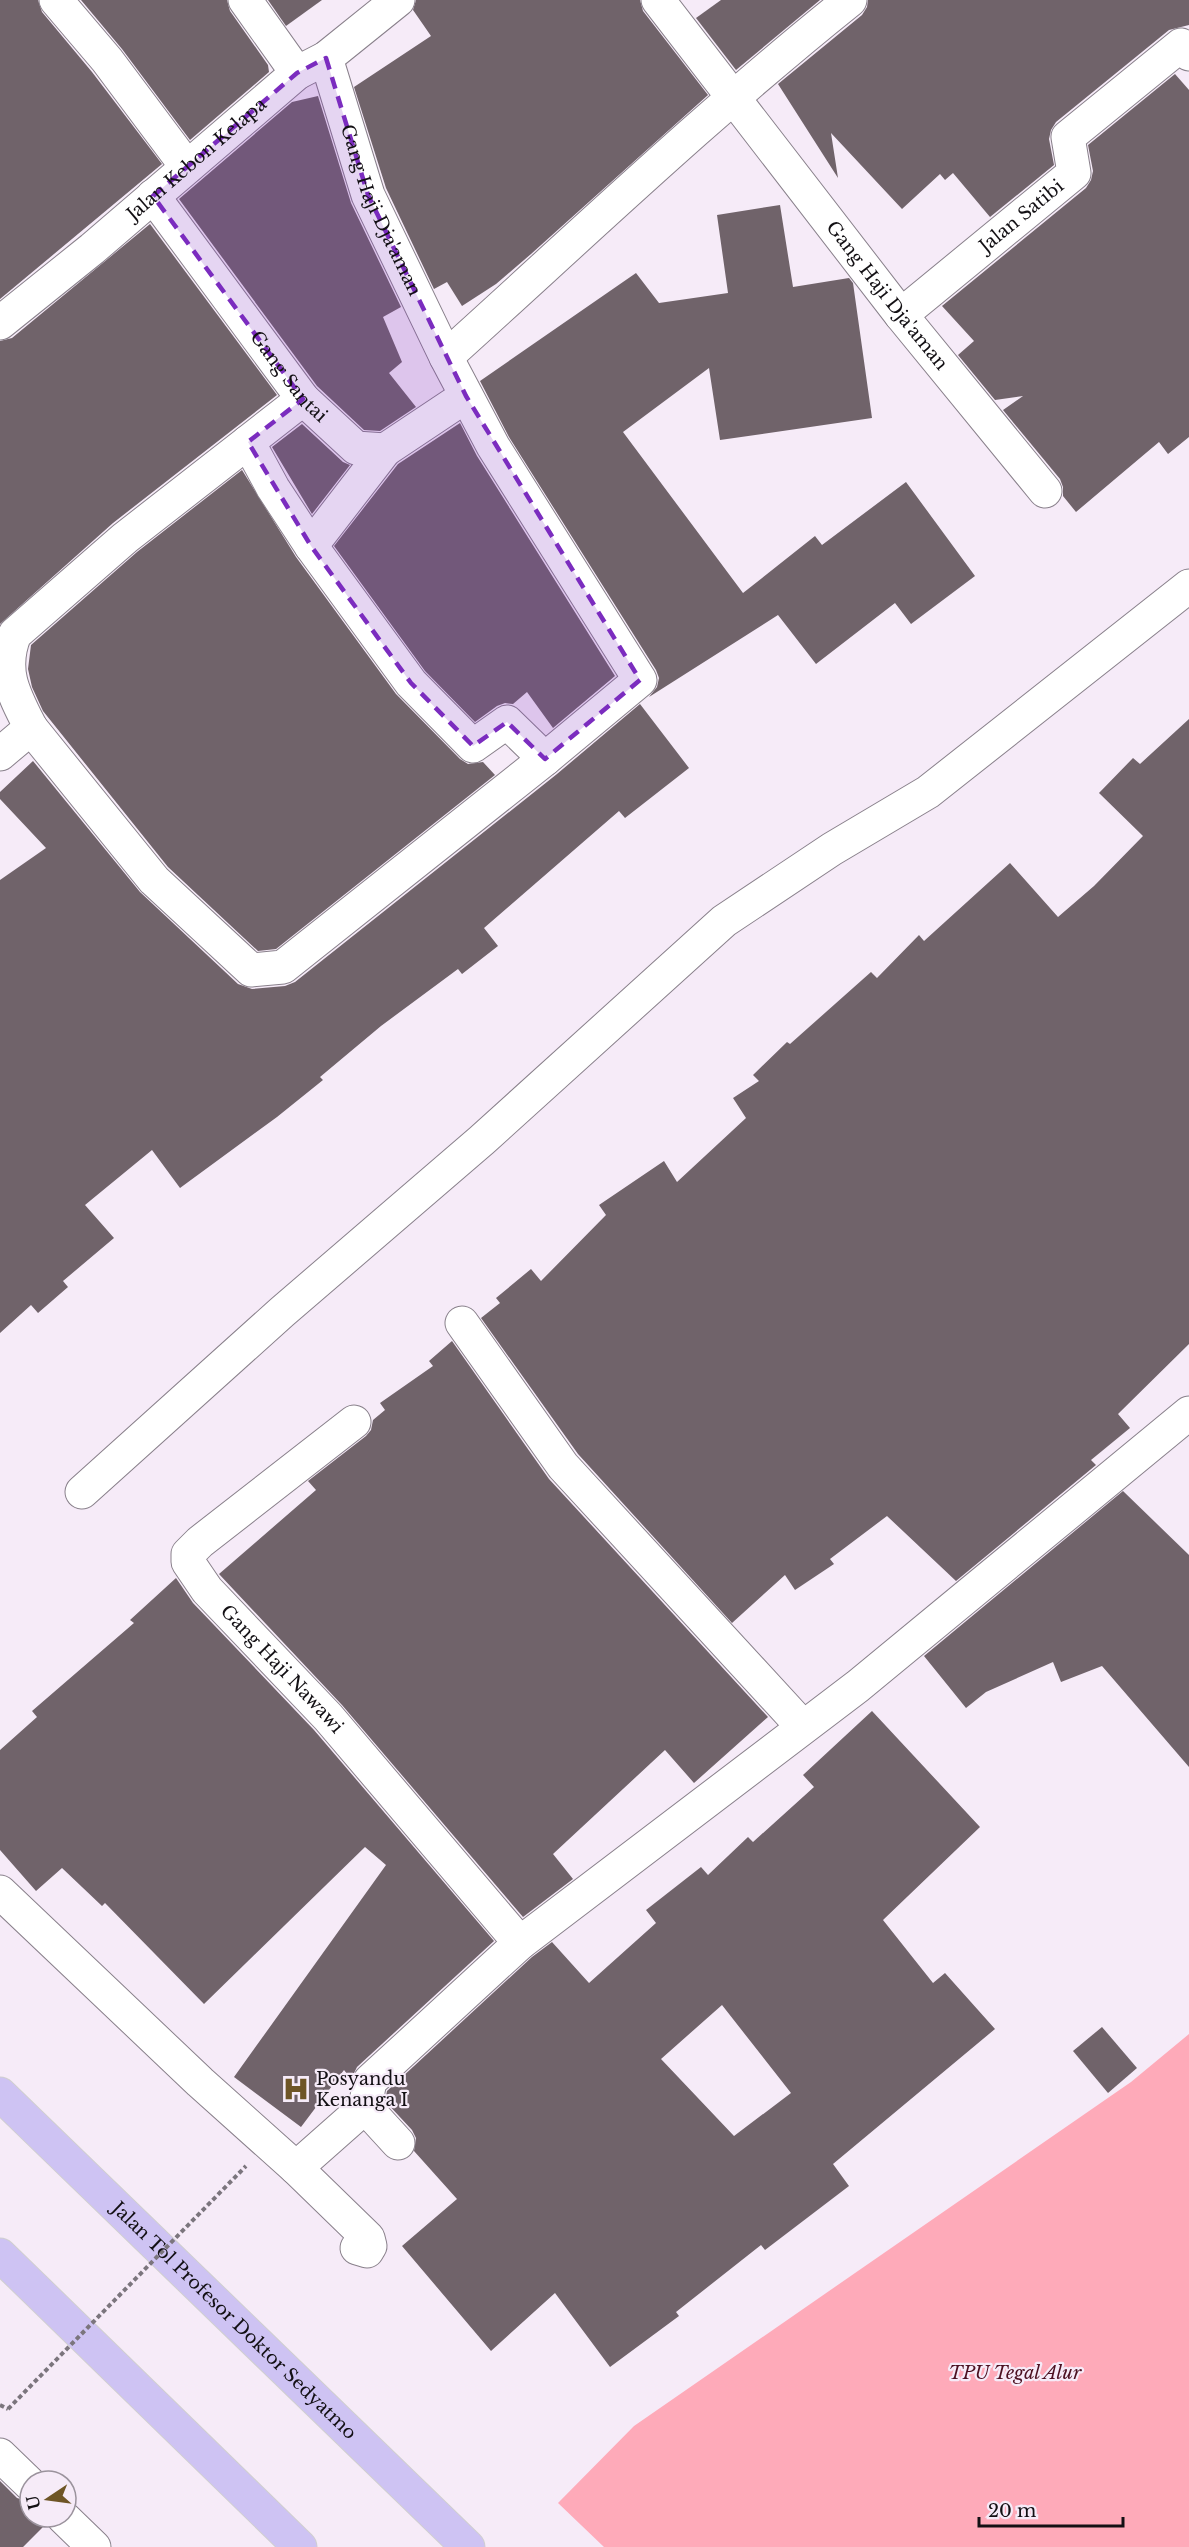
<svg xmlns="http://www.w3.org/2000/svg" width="1189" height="2547" font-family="'Libre Baskerville',serif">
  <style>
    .green { fill: #feaab9 }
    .building { fill: #70636a; fill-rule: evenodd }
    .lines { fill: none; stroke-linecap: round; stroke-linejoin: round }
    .minor-casing { stroke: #89808b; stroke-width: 35 }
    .highway-casing { stroke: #d0cfd0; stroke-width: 35 }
    .path { stroke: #7b757d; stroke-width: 4; stroke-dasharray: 4.5 3; stroke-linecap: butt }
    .minor { stroke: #fff; stroke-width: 33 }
    .highway { stroke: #cec3f3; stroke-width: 33 }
    .path-bridge { stroke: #7b757d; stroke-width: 4; stroke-dasharray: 4.5 3; stroke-linecap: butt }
    .marked { fill: #7b2cbf; fill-opacity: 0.2; stroke: #7b2cbf; stroke-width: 4.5; stroke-dasharray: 12 8; stroke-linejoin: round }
    .labels { text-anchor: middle; stroke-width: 4.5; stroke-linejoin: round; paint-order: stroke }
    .street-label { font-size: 18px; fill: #131014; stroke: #f6ebf8 }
    .poi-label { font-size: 18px; fill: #131014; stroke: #f6ebf8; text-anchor: start }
    .park-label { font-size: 18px; font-style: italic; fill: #4c1021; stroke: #f6ebf8 }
  </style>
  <rect width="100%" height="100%" fill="#f6ebf8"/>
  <polygon class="green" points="1189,2034 1189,2547 604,2547 558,2503 634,2426 1131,2082"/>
  <g class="building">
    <polygon points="0,0 38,0 42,12 92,72 162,164 0,299"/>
    <polygon points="81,0 227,0 230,11 268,65 269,72 190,140 122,49"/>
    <polygon points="268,0 322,0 286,26"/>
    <polygon points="416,0 640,0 643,11 708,95 531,254 496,284 462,306 447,282 434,289 386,188 354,87 431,36 413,10"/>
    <polygon points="721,0 820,0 736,70 696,18"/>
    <polygon points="868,0 1189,0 1189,25 1169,30 1056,122 1051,130 1049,139 1054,165 990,217 953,173 945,180 940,174 902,209 831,133 838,178 778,84 862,15 867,7"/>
    <polygon points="1175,74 1189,90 1189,437 1168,454 1159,442 1076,512 1063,496 1063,487 1060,479 1003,410 1023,396 995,400 958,355 974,341 942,306 1086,188 1091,180 1093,171 1088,145"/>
    <polygon points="318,96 351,203 401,307 383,317 402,362 389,373 416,407 380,431 364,430 317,386 179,199 292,102"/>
    <polygon points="780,205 793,287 849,278 853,283 872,418 720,440 709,368 623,432 743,593 815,536 822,545 906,482 975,576 911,624 895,603 816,664 778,615 649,697 657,687 659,678 656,670 509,437 480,381 636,273 659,303 728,293 717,215"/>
    <polygon points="150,224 277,395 113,523 0,624 0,341 12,338"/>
    <polygon points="460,423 477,456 615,676 553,728 527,692 513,704 505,703 497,706 475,722 425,671 334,546 398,464"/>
    <polygon points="302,424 343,462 350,465 312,514 272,447"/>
    <polygon points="242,470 296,557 396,694 460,759 468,764 483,762 495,775 276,949 258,951 168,867 43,711 32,687 28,669 31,645 137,552"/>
    <polygon points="640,704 689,768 625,818 619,811 484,928 498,946 462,974 458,969 381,1026 320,1077 323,1080 277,1117 180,1188 152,1150 85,1205 114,1238 63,1281 68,1287 38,1313 31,1305 0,1333 0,880 46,848 0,799 0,792 33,761 140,892 238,984 252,989 285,986 295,982 557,774"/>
    <polygon points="1189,719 1189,1344 1118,1414 1130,1428 1091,1460 1096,1465 956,1581 887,1516 830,1559 834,1564 795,1590 785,1575 732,1623 578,1454 481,1318 500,1303 496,1298 531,1269 541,1281 606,1215 599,1205 664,1161 677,1182 746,1118 733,1098 759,1081 753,1075 787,1042 790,1044 871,972 877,978 919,935 924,941 1010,863 1058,917 1094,886 1143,836 1099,793 1133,758 1140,764"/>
    <polygon points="452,1341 549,1479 768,1717 694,1783 665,1750 553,1854 573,1879 523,1917 342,1705 219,1574 316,1490 308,1481 366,1436 371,1430 373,1420 385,1410 380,1403 433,1366 429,1361"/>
    <polygon points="1123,1491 1189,1555 1189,1767 1102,1666 1061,1682 1053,1662 986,1692 966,1708 924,1656"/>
    <polygon points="176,1578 193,1603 314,1730 494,1941 357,2067 351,2079 344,2070 301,2127 234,2077 386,1865 365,1847 204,2004 105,1903 102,1906 62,1868 36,1891 0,1850 0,1750 37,1717 32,1711 134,1623 130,1620"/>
    <path d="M872 1711 980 1827 883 1920 933 1983 945 1973 995 2029 833 2164 849 2186 765 2250 761 2245 676 2312 679 2316 610 2367 555 2293 491 2351 402 2246 457 2199 414 2151 416 2138 412 2130 385 2101 387 2091 532 1957 552 1942 589 1983 656 1923 646 1910 701 1867 708 1875 748 1837 753 1842 814 1787 803 1775ZM722 2005 791 2093 734 2136 661 2059Z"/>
    <polygon points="1102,2027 1137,2068 1108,2093 1073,2051"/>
    <polygon points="0,2481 17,2498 30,2502 30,2517 45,2517 46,2524 23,2547 0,2547"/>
  </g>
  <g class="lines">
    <g class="minor-casing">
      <g id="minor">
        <polyline points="56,0 107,60 187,167"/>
        <polyline points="245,0 297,73"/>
        <path id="s1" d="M658 0 901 315 1045 491"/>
        <path id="s2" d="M326 58 368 195 446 357 493 446 640 680 545 759"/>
        <path id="s3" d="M153 196 303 399 356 448 385 450 466 396"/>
        <path id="s4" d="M901 315 1074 173 1068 137 1181 45 1189 54"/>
        <path id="s5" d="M0 323 92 249 297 73 326 58 398 0"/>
        <path d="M446 357C579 237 710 112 850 0"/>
        <polyline points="311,546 385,450"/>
        <path d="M31 728C14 695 0 670 15 634L125 538 248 442"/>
        <polyline points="0,754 31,728 154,880 251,970 283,967 545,759 507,722 473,746 411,683 311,546 273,488 248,442 303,399"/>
        <polyline points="462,1323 563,1466 803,1727"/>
        <path id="s6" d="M354 1422 200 1542 188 1554V1562L207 1590 328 1717 520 1943"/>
        <polyline points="82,1492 282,1312 482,1140 724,921 832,849 928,792 1189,586"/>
        <polyline points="0,1892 200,2082 296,2168 365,2107 370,2081 520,1943 858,1686 1189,1413"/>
        <polyline points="365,2107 398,2143"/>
        <polyline points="296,2168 368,2238 370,2246 367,2251 357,2248"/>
        <polyline points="0,2455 30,2484"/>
        <polyline points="63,2517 94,2547"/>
      </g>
    </g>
    <g class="highway-casing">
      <g id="highway">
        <path id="s7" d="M0 2094 468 2547"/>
        <polyline points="0,2255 300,2547"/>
      </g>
    </g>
    <polyline class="path" points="0,2405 8,2409"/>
    <use href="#minor" class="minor"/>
    <use href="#highway" class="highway"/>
    <polyline class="path-bridge" points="8,2409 246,2166"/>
  </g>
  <path class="marked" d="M326 58 368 195 466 396 640 680 545 759 507 722 473 746 411 683 311 546 248 442 303 399 153 196 297 73Z"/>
  <defs>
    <g id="hospital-bare" transform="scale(2.07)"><path d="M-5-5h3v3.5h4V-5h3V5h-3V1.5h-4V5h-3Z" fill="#6e5526" stroke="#f6ebf8" stroke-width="2.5" paint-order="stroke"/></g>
  </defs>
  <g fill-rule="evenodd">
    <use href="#hospital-bare" x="296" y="2089"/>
  </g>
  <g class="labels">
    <g class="street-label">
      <text dy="6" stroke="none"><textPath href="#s5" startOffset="256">Jalan Kebon Kelapa</textPath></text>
      <text dy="6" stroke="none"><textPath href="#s2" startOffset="162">Gang Haji Dja'aman</textPath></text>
      <text dy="6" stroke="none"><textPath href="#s4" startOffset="156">Jalan Satibi</textPath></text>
      <text dy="6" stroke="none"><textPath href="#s1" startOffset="374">Gang Haji Dja'aman</textPath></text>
      <text dy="6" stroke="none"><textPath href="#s3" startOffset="226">Gang Santai</textPath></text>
      <text dy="6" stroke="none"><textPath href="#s6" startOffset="363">Gang Haji Nawawi</textPath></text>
      <text dy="6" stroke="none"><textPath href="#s7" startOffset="326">Jalan Tol Profesor Doktor Sedyatmo</textPath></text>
    </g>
    <g class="poi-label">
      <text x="316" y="2085">Posyandu<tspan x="316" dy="21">Kenanga I</tspan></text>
    </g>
    <g class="park-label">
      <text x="1015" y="2379">TPU Tegal Alur</text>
    </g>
  </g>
  <g transform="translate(48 2499) rotate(257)"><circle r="28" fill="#f6ebf8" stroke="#9b939d" stroke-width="1.5"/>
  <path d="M0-4.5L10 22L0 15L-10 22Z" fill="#6e5526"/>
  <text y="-9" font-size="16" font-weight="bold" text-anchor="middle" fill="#131014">U</text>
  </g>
  <path d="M979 2517v9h144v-9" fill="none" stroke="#131014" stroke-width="3"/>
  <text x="988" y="2517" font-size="18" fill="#131014" stroke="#f6ebf8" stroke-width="4.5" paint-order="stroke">20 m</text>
</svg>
